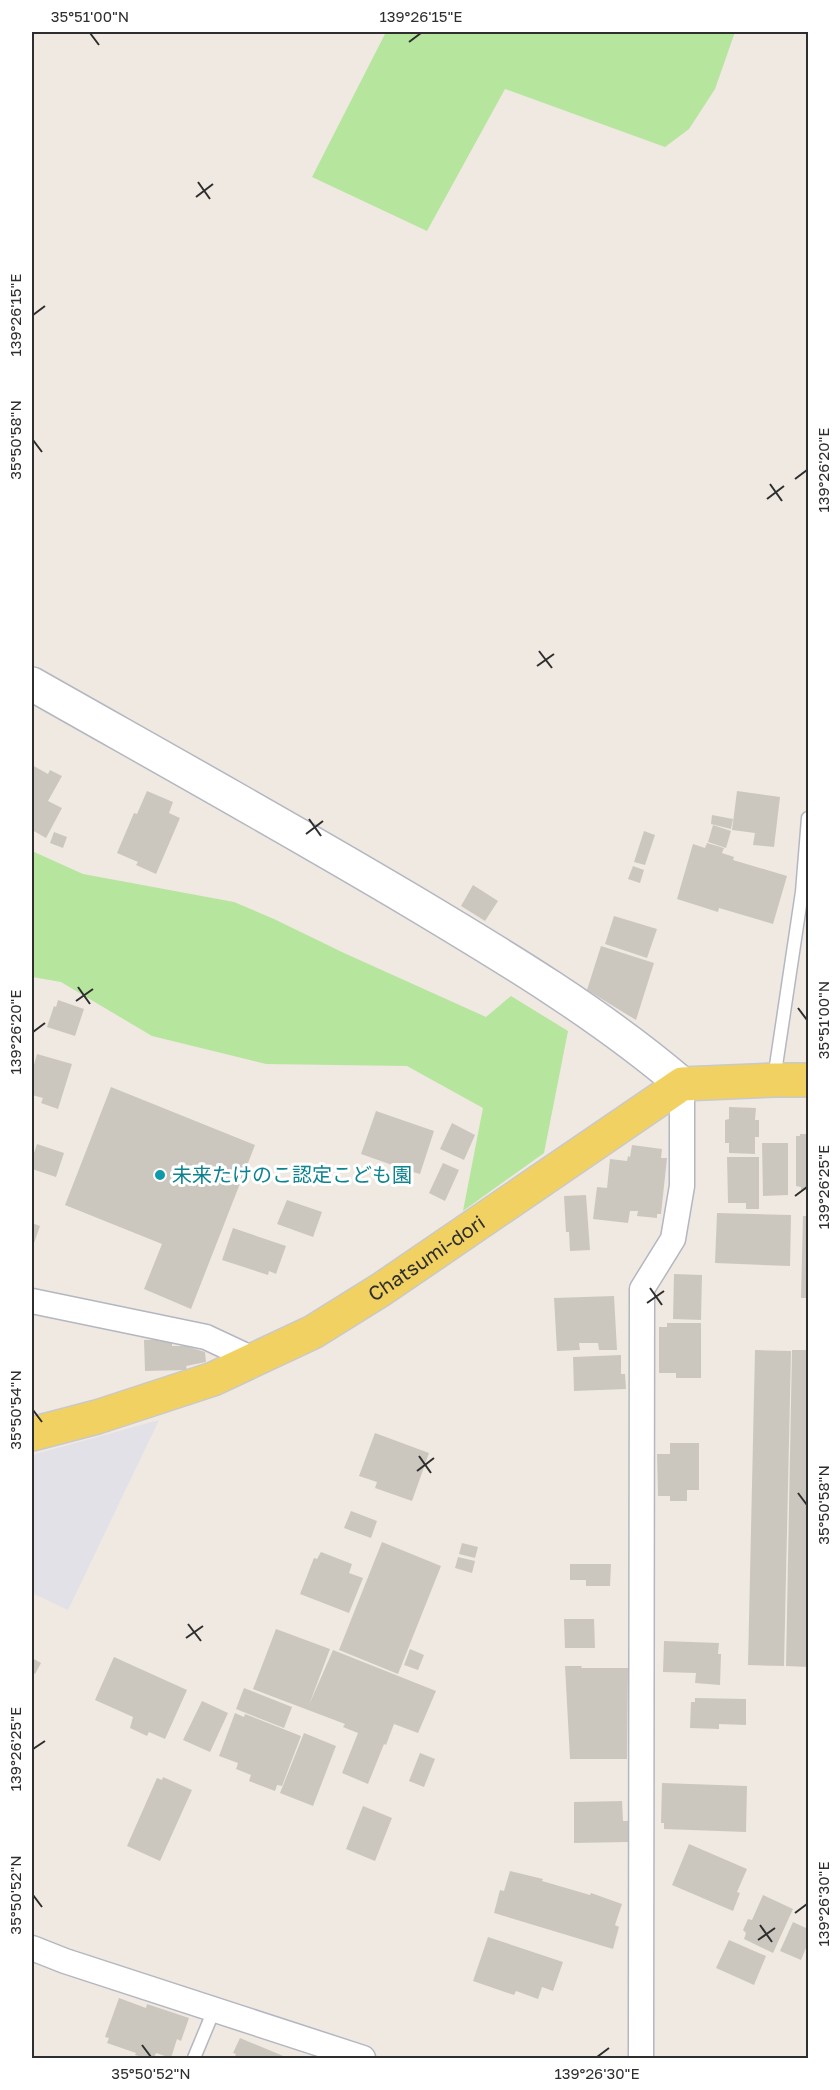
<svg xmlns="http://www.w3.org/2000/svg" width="840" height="2090" font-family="'Golos Text','Noto Sans JP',sans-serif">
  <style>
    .industrial { fill: #e3e1e8 }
    .green { fill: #b6e59e }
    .building { fill: #cbc7bf }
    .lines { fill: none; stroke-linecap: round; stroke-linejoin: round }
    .lane-casing { stroke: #b4b7c1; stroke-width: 15 }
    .street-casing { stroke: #b4b7c1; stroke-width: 27 }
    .secondary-casing { stroke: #b4b7c1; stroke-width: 36 }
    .primary-casing { stroke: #c9c9c9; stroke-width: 36 }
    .lane { stroke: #fff; stroke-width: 12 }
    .street { stroke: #fff; stroke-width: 24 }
    .secondary { stroke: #fff; stroke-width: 33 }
    .primary { stroke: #f2d163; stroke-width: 33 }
    .ticks { fill: none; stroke: #2e2e2e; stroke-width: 2 }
    .culture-dot { fill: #0f9aa8; stroke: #fff; stroke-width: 2 }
    .labels { text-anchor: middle; stroke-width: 6; stroke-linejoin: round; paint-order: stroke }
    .culture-label { font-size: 20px; fill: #0d838f; stroke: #fff; text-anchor: start }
    .street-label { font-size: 20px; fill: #2e2e2e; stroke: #fff }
    .neatline { fill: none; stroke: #2e2e2e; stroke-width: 2 }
    .ticks-label { font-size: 15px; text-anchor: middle; fill: #2e2e2e }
  </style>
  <rect width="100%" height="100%" fill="#efe9e1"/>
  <polygon class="industrial" points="159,1420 68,1610 32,1593 32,1455"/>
  <g class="green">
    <polygon points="386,32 735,32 715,89 689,129 665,147 505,89 427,231 312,177"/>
    <polygon points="32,851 83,874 234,902 274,919 344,953 486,1017 511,996 568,1031 544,1153 463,1211 483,1108 407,1066 266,1064 152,1036 61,982 32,977"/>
  </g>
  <g class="building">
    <polygon points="32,765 48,774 50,770 62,776 48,801 62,808 46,838 32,830"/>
    <polygon points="147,791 173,802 169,813 180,818 156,874 136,865 138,862 117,853 134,813 137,814"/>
    <polygon points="737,791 780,797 774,847 753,845 755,833 732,830"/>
    <polygon points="712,815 733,819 731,829 711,824"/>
    <polygon points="713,825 731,831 726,848 708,842"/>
    <polygon points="644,831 655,835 645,865 634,862"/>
    <polygon points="54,832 67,837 63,848 50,843"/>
    <polygon points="707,843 724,848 722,853 734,857 733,860 787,876 773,924 719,908 718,912 677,899 693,844 705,848"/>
    <polygon points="633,866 644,870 640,883 628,879"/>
    <polygon points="473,885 498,901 485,921 461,906"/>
    <polygon points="614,916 657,929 647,958 605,944"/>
    <polygon points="601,946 654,963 636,1020 587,990"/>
    <polygon points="58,1000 84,1009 75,1036 47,1027 54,1006 56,1007"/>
    <polygon points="37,1054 72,1064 58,1109 41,1103 43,1098 32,1095 32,1072"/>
    <polygon points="111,1087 255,1145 191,1309 144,1289 162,1244 65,1205"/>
    <polygon points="729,1107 756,1108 755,1120 759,1120 759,1137 755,1137 755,1154 729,1153 729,1143 725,1143 725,1120 729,1119"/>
    <polygon points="376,1111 434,1131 420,1174 413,1172 411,1176 397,1171 398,1167 361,1154"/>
    <polygon points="452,1123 475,1135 464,1160 440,1149"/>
    <polygon points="800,1134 808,1134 808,1190 801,1190 801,1187 796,1186 796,1136 800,1136"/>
    <polygon points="762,1143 788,1143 788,1195 763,1196"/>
    <polygon points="37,1144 64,1153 56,1177 32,1169 32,1159"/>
    <polygon points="632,1145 662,1149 661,1158 667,1158 661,1214 657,1214 657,1218 637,1216 638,1211 630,1211 628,1223 593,1219 597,1187 607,1188 610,1159 627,1161 628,1156 630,1157"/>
    <polygon points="727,1157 759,1157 759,1209 746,1209 746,1203 728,1203"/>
    <polygon points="443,1163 459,1170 445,1201 429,1193"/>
    <polygon points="586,1195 590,1250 570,1251 569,1232 566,1232 564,1196"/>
    <polygon points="287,1200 322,1212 313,1237 277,1224"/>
    <polygon points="717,1213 791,1215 790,1266 715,1263"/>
    <polygon points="803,1216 808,1216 808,1298 801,1298"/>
    <polygon points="32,1223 40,1226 32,1249"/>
    <polygon points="233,1228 286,1246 276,1274 269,1271 268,1275 222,1260"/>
    <polygon points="674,1274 702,1275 701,1320 673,1319"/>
    <polygon points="614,1296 617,1350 599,1350 598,1343 579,1343 580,1350 557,1351 554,1298"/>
    <polygon points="667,1323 701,1323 701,1378 676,1378 676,1373 659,1373 659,1327 667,1327"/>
    <polygon points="172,1339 172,1346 186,1346 205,1352 206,1362 186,1366 187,1370 145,1371 144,1340"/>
    <polygon points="755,1350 791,1351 784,1666 748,1665"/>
    <polygon points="792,1350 808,1350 808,1667 786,1666"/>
    <polygon points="621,1355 621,1374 625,1374 626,1389 574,1391 573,1357"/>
    <polygon points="375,1433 429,1453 412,1501 375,1488 377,1482 359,1476"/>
    <polygon points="670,1443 699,1443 699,1490 687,1490 687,1501 670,1501 670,1496 658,1496 657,1454 670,1454"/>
    <polygon points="351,1511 377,1521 371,1538 344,1528"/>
    <polygon points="382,1542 441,1566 398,1674 339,1650"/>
    <polygon points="462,1543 478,1547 475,1558 459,1554"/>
    <polygon points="321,1552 352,1564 349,1573 363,1578 349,1613 300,1594 314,1558 317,1559"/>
    <polygon points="458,1557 475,1561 472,1573 455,1568"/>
    <polygon points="570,1564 611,1564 610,1586 586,1586 586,1580 570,1580"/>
    <polygon points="564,1619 594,1619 595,1648 565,1648"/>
    <polygon points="276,1629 330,1649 309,1705 333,1650 436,1691 418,1733 394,1724 386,1745 384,1744 368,1784 342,1773 358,1733 343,1727 345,1724 253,1689"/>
    <polygon points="664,1641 719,1643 718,1654 721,1654 720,1685 695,1683 696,1673 663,1672"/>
    <polygon points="410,1649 424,1655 418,1670 404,1665"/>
    <polygon points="114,1657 187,1690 165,1739 149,1732 147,1736 130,1728 133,1717 95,1700"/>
    <polygon points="32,1658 41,1663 35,1674 32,1672"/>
    <polygon points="565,1666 582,1666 581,1668 628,1668 627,1759 570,1759"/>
    <polygon points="244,1688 292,1707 284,1728 236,1709"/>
    <polygon points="695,1698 746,1699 746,1725 719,1724 719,1729 690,1728 691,1702 695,1702"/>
    <polygon points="202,1701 228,1713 210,1752 183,1740"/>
    <polygon points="235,1713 244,1717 245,1714 301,1736 282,1786 277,1785 275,1791 249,1781 251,1775 236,1769 238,1763 219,1756"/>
    <polygon points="304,1733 336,1746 313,1806 280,1793"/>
    <polygon points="420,1753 435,1759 424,1787 409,1781"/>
    <polygon points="163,1777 192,1790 160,1861 127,1846 157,1778 162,1780"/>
    <polygon points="662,1783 747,1786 746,1832 664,1829 664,1823 661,1823"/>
    <polygon points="622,1801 623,1821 628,1821 628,1842 574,1843 574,1802"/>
    <polygon points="363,1806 392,1818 375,1861 346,1849"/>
    <polygon points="689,1844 747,1869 737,1892 740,1893 733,1911 672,1885"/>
    <polygon points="510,1871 543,1879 542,1881 590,1895 591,1893 622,1904 615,1925 619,1927 613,1949 494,1913 500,1890 504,1891"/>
    <polygon points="763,1895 793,1909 773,1953 744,1939 746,1933 743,1930 748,1919 752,1920"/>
    <polygon points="793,1922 808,1929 808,1943 801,1960 780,1951"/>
    <polygon points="488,1937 563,1962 553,1991 542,1987 538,1999 516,1991 514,1995 473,1981"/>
    <polygon points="729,1940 766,1956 754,1985 716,1968"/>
    <polygon points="119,1998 146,2008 147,2004 189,2018 181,2041 177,2039 171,2058 156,2053 154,2058 146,2058 135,2055 136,2053 107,2043 109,2038 105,2037"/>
    <polygon points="240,2038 288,2058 234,2058 236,2054 233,2053"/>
  </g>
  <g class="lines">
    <g class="lane-casing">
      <g id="lane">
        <polyline points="774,1079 802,892 808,818"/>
        <polyline points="194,2058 214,2010"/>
      </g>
    </g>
    <g class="street-casing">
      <g id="street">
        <polyline points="32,1301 206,1337 255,1360"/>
        <polyline points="32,1948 65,1961 363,2058"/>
        <polyline points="641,2058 642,1289 673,1239 682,1186 682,1084"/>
      </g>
    </g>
    <g class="secondary-casing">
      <path id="secondary" d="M32 684C159 756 287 827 413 902 505 957 600 1014 682 1084"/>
    </g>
    <g class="primary-casing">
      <g id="primary">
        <path id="s1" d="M32 1434 97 1417 213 1379 313 1332 382 1289 682 1084 774 1080H808"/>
      </g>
    </g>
    <use href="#lane" class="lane"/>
    <use href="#street" class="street"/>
    <use href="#secondary" class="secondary"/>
    <use href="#primary" class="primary"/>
  </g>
  <path class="ticks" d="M90 33 99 45M409 42 421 33M198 182 210 199M196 197 213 184M33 315 45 306M33 440 42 452M795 479 807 470M770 484 782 501M767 499 784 486M539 651 552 668M537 666 554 654M309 819 321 836M306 834 323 821M78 987 90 1004M76 1001 93 989M798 1008 807 1020M33 1032 45 1023M795 1196 807 1187M650 1288 662 1305M647 1303 664 1291M33 1410 42 1422M419 1456 431 1473M417 1471 434 1458M798 1493 807 1505M188 1624 201 1641M186 1638 203 1626M33 1749 45 1741M33 1895 42 1907M795 1913 807 1904M760 1925 772 1942M758 1940 775 1928M142 2045 151 2057M597 2057 609 2048"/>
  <circle class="culture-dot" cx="160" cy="1175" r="6"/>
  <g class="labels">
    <g class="culture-label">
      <text x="172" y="1182">未来たけのこ認定こども園</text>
    </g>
    <g class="street-label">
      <text dy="7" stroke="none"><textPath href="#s1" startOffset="435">Chatsumi-dori</textPath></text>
    </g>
  </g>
  <rect width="840" height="2090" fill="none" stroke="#ffffff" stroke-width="66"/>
  <rect x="33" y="33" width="774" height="2024" class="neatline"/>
  <g class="ticks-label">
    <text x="90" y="22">35°51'00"N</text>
    <text x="421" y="22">139°26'15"E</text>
    <text transform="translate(16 315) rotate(-90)" y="5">139°26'15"E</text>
    <text transform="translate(16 440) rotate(-90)" y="5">35°50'58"N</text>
    <text transform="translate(824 470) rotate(-90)" y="5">139°26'20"E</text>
    <text transform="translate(824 1020) rotate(-90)" y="5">35°51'00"N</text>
    <text transform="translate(16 1032) rotate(-90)" y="5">139°26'20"E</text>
    <text transform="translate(824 1187) rotate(-90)" y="5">139°26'25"E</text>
    <text transform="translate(16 1410) rotate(-90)" y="5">35°50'54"N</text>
    <text transform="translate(824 1505) rotate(-90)" y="5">35°50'58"N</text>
    <text transform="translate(16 1749) rotate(-90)" y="5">139°26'25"E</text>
    <text transform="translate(16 1895) rotate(-90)" y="5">35°50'52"N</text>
    <text transform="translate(824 1904) rotate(-90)" y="5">139°26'30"E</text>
    <text x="151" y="2079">35°50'52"N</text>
    <text x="597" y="2079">139°26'30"E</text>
  </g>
</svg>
